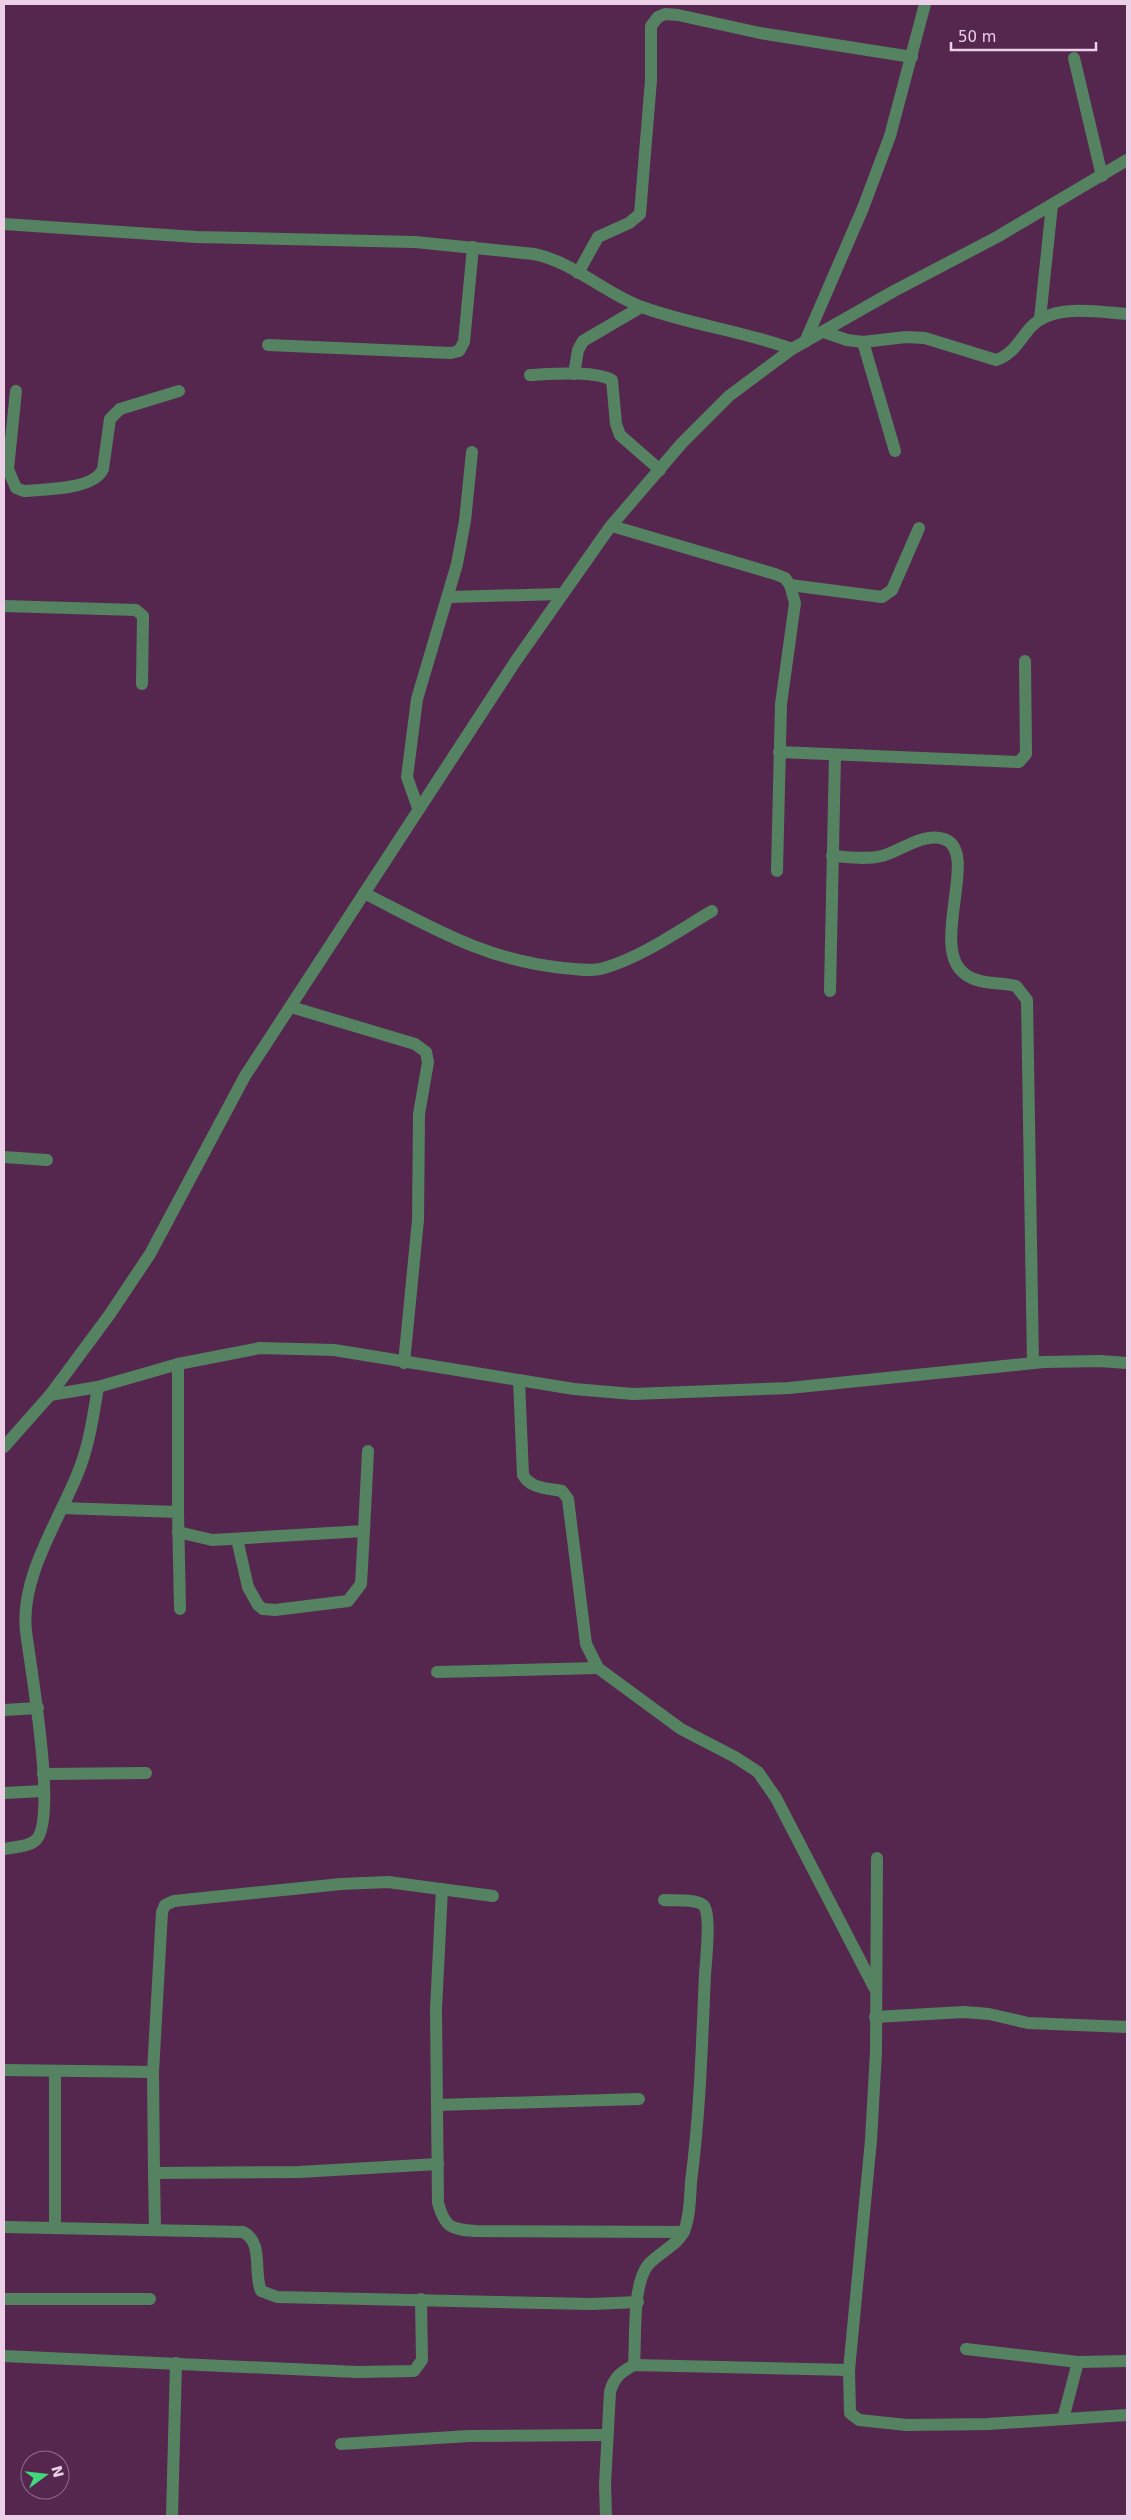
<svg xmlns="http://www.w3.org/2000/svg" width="1131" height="2520" font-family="'DejaVu Sans',sans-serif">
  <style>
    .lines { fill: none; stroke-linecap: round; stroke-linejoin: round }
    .minor { stroke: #558362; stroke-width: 12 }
  </style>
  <rect width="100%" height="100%" fill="#55274f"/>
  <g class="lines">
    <g class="minor">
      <polyline points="1074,58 1102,176"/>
      <path d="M4 224 196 237 415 242 534 254C574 262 604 293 642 307 691 325 743 331 792 349"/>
      <polyline points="578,273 598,237 629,223 640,214 651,80 651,26 658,17 665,14 678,15 760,33 912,57"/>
      <polyline points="1040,319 1052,205"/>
      <path d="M824 332 847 340 863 342 906 337 925 338 996 360C1013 355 1020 339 1031 327 1053 303 1098 312 1127 314"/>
      <polyline points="805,342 863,208 890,136 925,4"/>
      <polyline points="863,342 895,451"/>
      <polyline points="268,345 451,353 459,351 464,342 473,247"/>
      <polyline points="574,374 578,350 583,341 641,307"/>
      <path d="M530 375C552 374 593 370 612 380L616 424 620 435 660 470"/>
      <path d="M4 466 8 469 16 488 24 491C45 489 94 490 103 469L110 419 120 409 179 391"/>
      <polyline points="8,469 16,391"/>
      <polyline points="612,526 775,574 785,578 790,585 795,603 781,704 777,871"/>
      <polyline points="790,585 882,597 892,590 919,528"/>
      <polyline points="449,597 561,594"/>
      <polyline points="4,606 136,610 143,616 142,684"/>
      <polyline points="779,752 1019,762 1026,754 1025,661"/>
      <polyline points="418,808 407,777 417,699 457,564 465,521 472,452"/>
      <path d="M832 856C849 857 865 860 882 856 901 851 923 832 944 839 981 851 928 948 965 974 979 985 1000 982 1016 986L1027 1000 1033 1363"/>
      <path d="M364 893C433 928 485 960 563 968 576 969 591 972 604 968 642 957 678 931 712 911"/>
      <polyline points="830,991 835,755"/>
      <polyline points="291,1007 415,1044 426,1052 428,1062 419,1114 418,1220 404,1363"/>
      <polyline points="4,1157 47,1160"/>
      <path d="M519 1380 523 1475C531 1489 547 1488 562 1491L568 1499 586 1644 598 1668 681 1729 735 1757 758 1772 776 1798 875 1989"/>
      <polyline points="50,1395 98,1387 178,1364 260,1348 334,1350 574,1389 633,1394 789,1388 1044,1362 1100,1361 1127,1363"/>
      <polyline points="4,1447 50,1395 110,1314 150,1254 245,1076 515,662 610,527 682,443 729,396 792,349 894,291 997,237 1127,160"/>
      <polyline points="62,1508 178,1512 180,1609"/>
      <polyline points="178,1512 178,1364"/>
      <polyline points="178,1532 212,1540 364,1531 368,1451"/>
      <polyline points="237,1539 248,1587 258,1605 263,1609 275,1610 348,1601 361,1584 364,1531"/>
      <polyline points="437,1672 598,1668"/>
      <polyline points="4,1710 38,1708"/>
      <polyline points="43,1774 146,1773"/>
      <polyline points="4,1793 43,1791"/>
      <path d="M4 1849C14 1847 28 1847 36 1840 58 1818 30 1666 26 1631 20 1578 58 1522 77 1475 89 1447 93 1417 98 1387"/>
      <polyline points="877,1858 876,2052 871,2140 849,2370 850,2413 859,2420 907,2425 988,2424 1127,2415"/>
      <path d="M442 1889 436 2009 438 2203C445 2228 451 2229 475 2231L684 2232"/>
      <polyline points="875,2017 964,2012 989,2014 1028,2023 1127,2027"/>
      <polyline points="4,2070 153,2072"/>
      <polyline points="437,2105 639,2099"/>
      <polyline points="438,2164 299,2172 154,2173 153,2072 162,1912 165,1905 174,1901 341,1884 388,1882 493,1896"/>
      <polyline points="154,2173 155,2230"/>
      <path d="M4 2227 243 2232C264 2242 253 2272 261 2291L277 2297 592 2304 638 2302"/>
      <polyline points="55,2228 55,2071"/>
      <polyline points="4,2299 150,2299"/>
      <polyline points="966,2349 1078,2362"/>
      <polyline points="4,2356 357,2372 414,2371 422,2360 421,2299"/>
      <path d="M634 2365C636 2339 632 2285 648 2265 658 2253 678 2245 684 2231 690 2217 690 2197 691 2182 700 2113 702 2043 705 1974 706 1961 711 1915 704 1906 697 1898 673 1901 664 1900"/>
      <polyline points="1063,2419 1078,2362 1127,2361"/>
      <polyline points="341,2444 469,2436 607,2435"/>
      <polyline points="172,2516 176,2363"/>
      <path d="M606 2516 605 2484 610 2392C614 2377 621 2372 634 2365L849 2370"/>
    </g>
  </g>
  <rect width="1131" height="2520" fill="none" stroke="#ecd0e7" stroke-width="10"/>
  <g transform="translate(45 2475) rotate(75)"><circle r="24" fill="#55274f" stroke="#916b8c"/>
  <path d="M0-4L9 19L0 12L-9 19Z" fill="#41d77c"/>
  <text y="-8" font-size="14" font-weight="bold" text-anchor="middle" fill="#ecd0e7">N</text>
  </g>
  <path d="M951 42v8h145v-8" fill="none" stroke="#ecd0e7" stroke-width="2.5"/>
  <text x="958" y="42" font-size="15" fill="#ecd0e7" stroke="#55274f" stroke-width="4" paint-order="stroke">50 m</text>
</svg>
